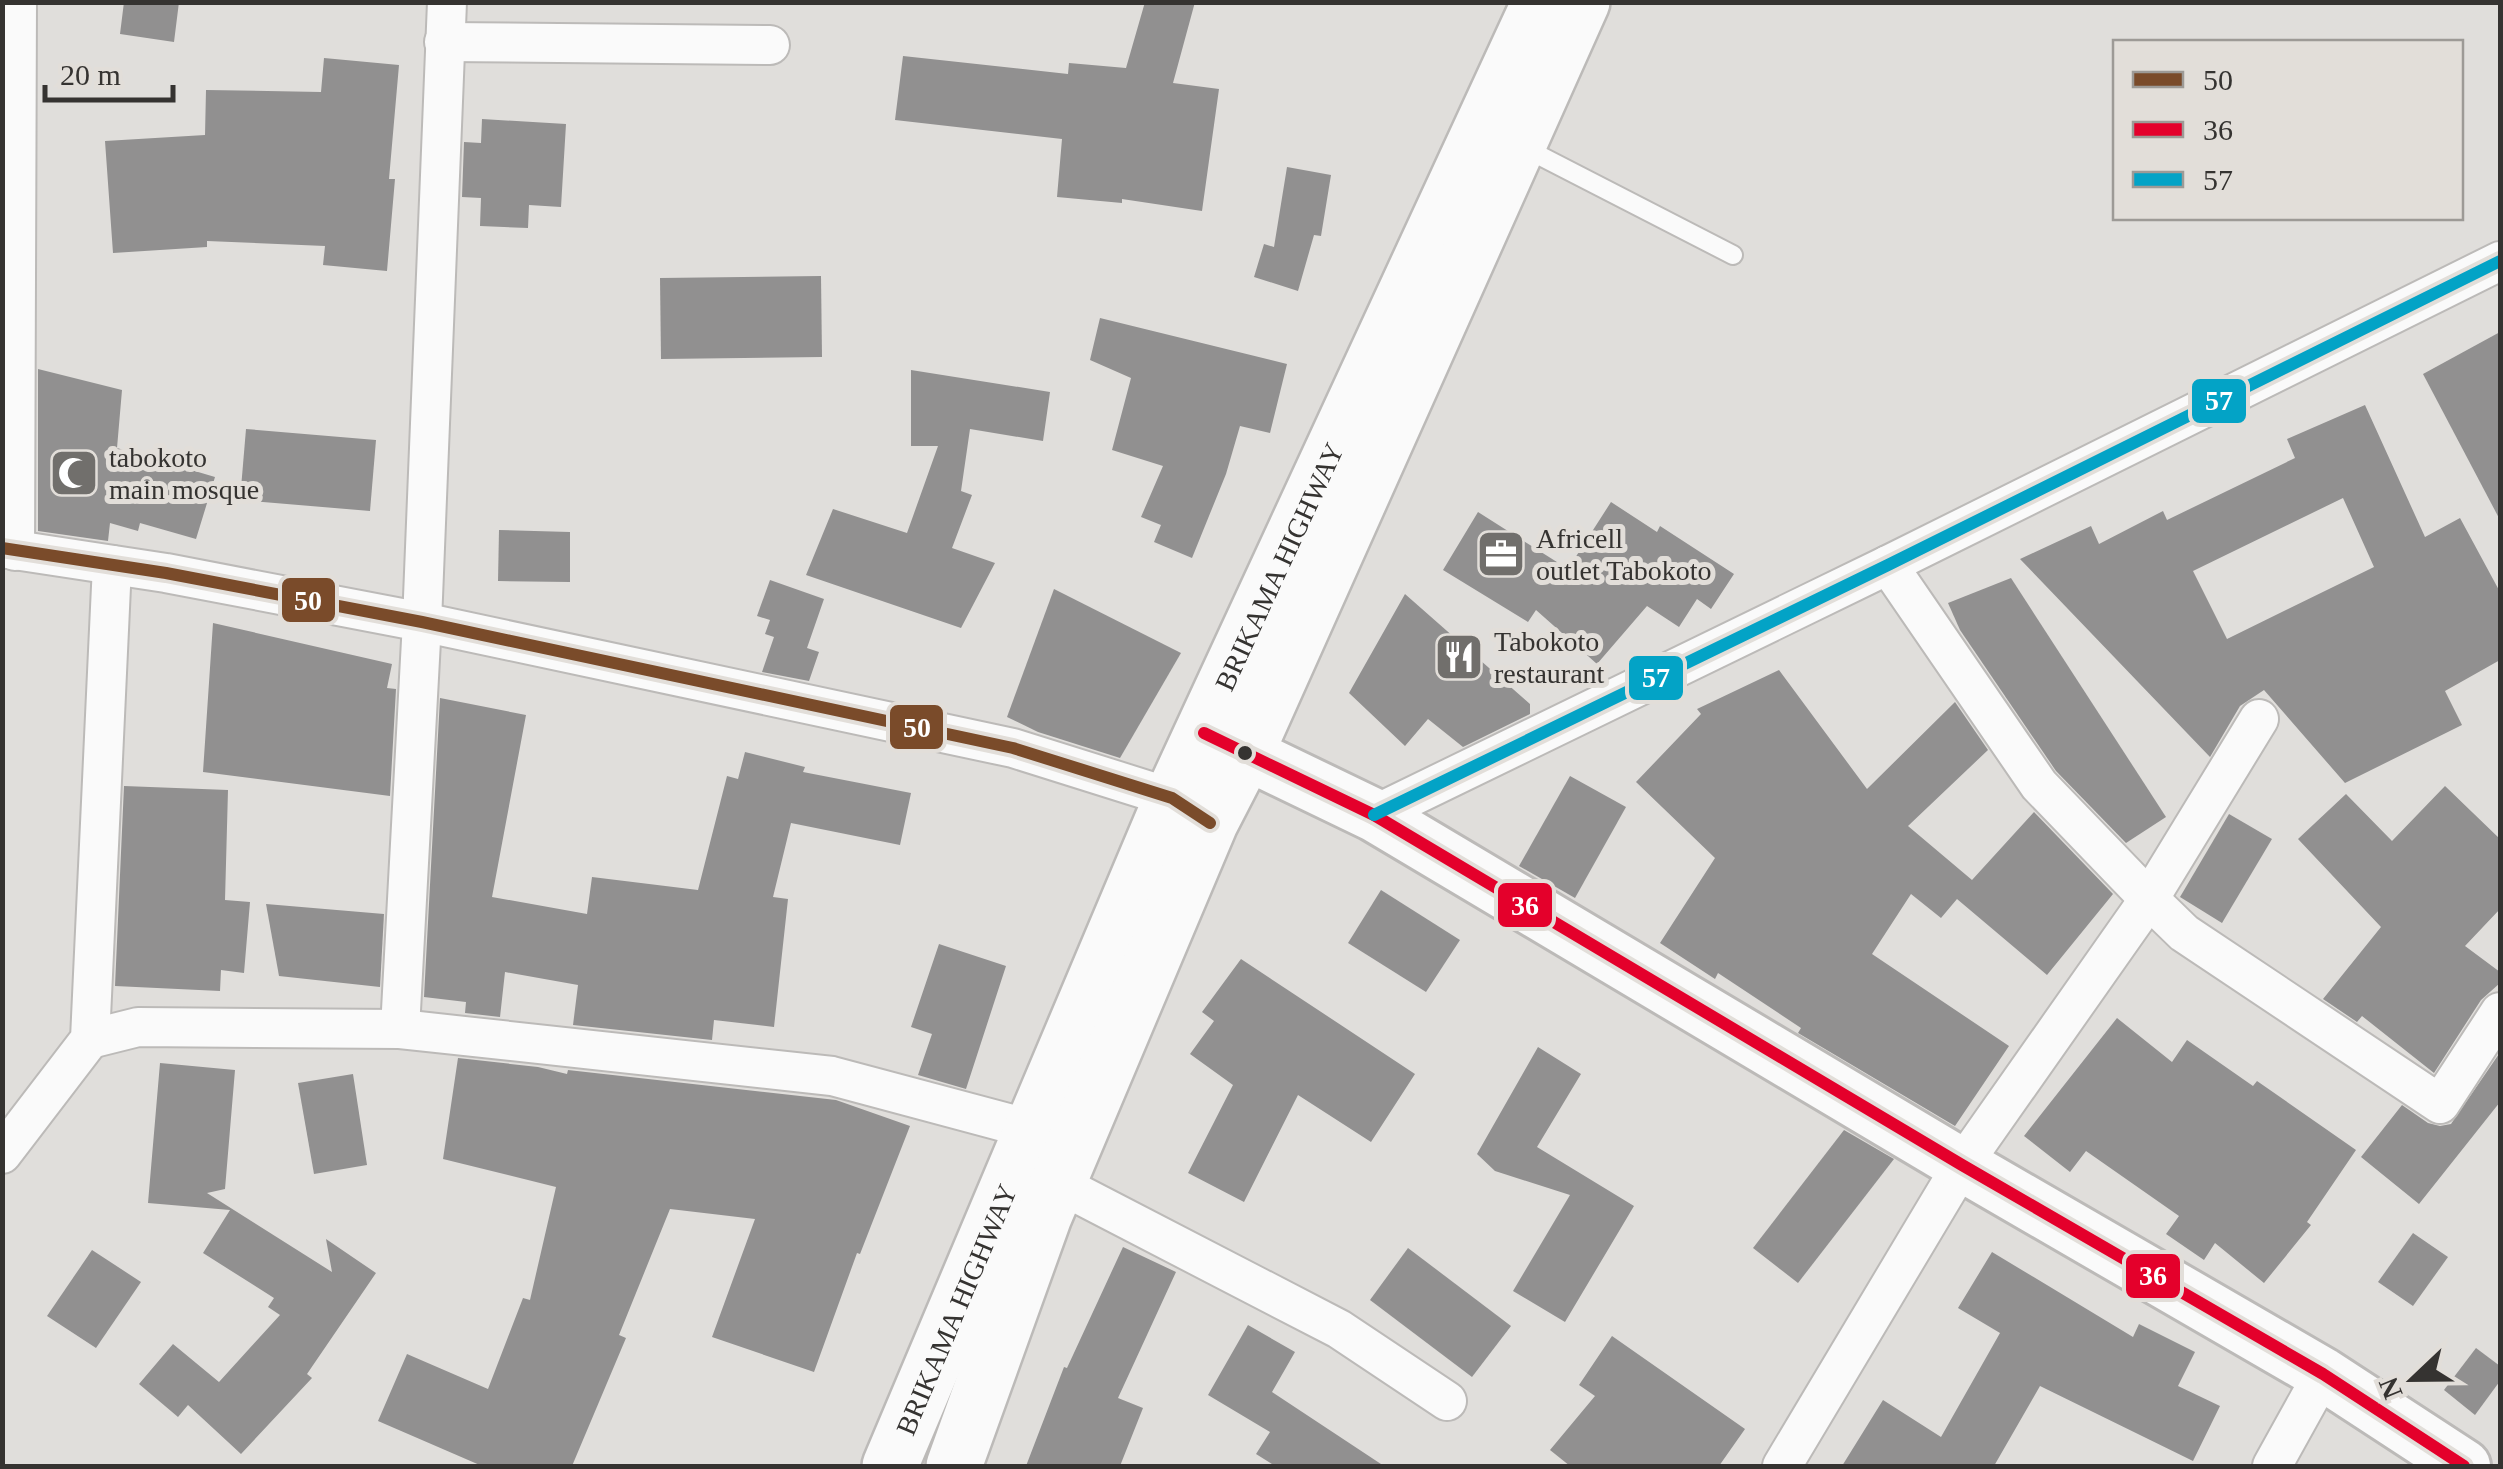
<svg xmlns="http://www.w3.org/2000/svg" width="2503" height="1469" font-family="Georgia,serif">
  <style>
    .building { fill: #919090; fill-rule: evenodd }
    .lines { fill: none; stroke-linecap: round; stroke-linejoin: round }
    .lane-casing { stroke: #bcbab8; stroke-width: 22 }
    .street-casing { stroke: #bcbab8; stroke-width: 42 }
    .secondary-casing { stroke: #bcbab8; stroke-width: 58 }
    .highway-casing { stroke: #bcbab8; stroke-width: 60 }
    .lane { stroke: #fafafa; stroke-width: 18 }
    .street { stroke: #fafafa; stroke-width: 38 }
    .secondary { stroke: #fafafa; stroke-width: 52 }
    .highway { stroke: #fafafa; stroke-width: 55 }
    .bus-1-casing { stroke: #e2ded9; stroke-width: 20 }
    .bus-2-casing { stroke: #e2ded9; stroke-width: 20 }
    .bus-3-casing { stroke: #e2ded9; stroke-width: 20 }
    .bus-1 { stroke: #7a4b2a; stroke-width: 12 }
    .bus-2 { stroke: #e4002b; stroke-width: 12 }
    .bus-3 { stroke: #03a3c6; stroke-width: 12 }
    .bus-dot { fill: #353331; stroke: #e2ded9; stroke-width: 4 }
    .labels { text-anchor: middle; stroke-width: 10; stroke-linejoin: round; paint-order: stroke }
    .poi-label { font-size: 28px; fill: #353331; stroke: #e2ded9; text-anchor: start }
    .street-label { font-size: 28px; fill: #353331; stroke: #e2ded9 }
    .line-badge { stroke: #e2ded9; stroke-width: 4 }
    .badge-label { font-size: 28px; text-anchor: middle; font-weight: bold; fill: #fff }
  </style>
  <rect width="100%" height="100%" fill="#e0dedb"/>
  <g class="building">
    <polygon points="124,2 179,2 174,42 120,34"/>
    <polygon points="1145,2 1195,2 1173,83 1219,89 1202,211 1122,199 1122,203 1057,197 1062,139 895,120 903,56 1068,74 1069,63 1126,68"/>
    <polygon points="324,58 399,65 389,179 395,179 387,271 323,265 325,246 207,241 207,247 113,253 105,141 205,135 206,90 321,92"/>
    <polygon points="482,119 566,124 561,207 529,205 528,228 480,226 481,198 462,197 464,142 481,143"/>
    <polygon points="1287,167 1331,175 1321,236 1314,235 1298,291 1254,277 1264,244 1274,247"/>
    <polygon points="821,276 822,357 661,359 660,278"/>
    <polygon points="1100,318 1287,364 1270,433 1240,426 1226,474 1192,558 1154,542 1161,525 1141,517 1163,466 1112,450 1131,378 1090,360"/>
    <polygon points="2500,332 2500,520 2423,374"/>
    <polygon points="38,369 122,390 117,448 215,477 196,539 140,523 138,531 110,523 108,541 38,531"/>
    <polygon points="911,370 1050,392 1043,441 970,429 961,491 972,495 952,548 995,563 961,628 806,575 833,509 907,533 938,446 911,446"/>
    <path d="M2365 405 2425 537 2460 518 2500 592V660L2445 691 2462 725 2345 783 2264 690 2240 706 2210 757 2020 559 2091 526 2099 544 2163 511 2167 520 2295 458 2287 439ZM2343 498 2374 567 2227 639 2193 571Z"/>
    <polygon points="246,429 376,440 370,511 240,500"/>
    <polygon points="1611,502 1657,532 1660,526 1734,574 1711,609 1697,599 1679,627 1647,606 1597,664 1536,610 1528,622 1443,570 1478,512 1568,569"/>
    <polygon points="499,530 570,532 570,582 498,581"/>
    <polygon points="2011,578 2166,817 2126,843 2056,771 1960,630 1948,603"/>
    <polygon points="770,580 824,599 807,648 819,652 809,681 762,672 774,637 765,634 770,620 757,616"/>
    <polygon points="1054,589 1181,653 1120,758 1038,732 1007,717"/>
    <polygon points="1405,594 1530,704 1530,714 1463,747 1428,719 1405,746 1349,693"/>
    <polygon points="213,623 392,664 387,688 396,689 390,796 203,772"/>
    <polygon points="1779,670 1867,789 1955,702 1988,750 1908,826 1972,880 2034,812 2113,894 2047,975 1957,899 1941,918 1911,894 1872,954 2009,1046 1955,1126 1798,1033 1801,1028 1718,973 1715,979 1660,943 1715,858 1636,782 1701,714 1697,709"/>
    <polygon points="440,698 526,715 492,897 587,914 592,877 698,890 727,776 738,779 745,752 805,767 803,772 911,793 900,845 791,823 773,897 788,899 774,1027 714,1020 712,1040 573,1025 578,985 505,972 500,1017 465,1013 466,1002 424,997"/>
    <polygon points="1570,776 1626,807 1575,898 1519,866"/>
    <polygon points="124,786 228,790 225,900 250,902 244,973 221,970 220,991 115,986"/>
    <polygon points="2445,786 2500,839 2500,909 2465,946 2500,972 2500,983 2481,1000 2434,1073 2362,1016 2357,1022 2323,999 2381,927 2298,839 2346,794 2392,841"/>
    <polygon points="2229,814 2272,839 2222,923 2180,897"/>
    <polygon points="1381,890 1460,940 1426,992 1348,943"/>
    <polygon points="266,904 384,914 380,987 279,976"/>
    <polygon points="939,944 1006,966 966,1089 918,1075 932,1034 911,1027"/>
    <polygon points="1241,959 1415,1074 1371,1142 1298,1095 1244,1202 1188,1173 1233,1085 1190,1054 1214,1021 1202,1012"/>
    <polygon points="2117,1018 2172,1062 2187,1040 2253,1086 2257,1081 2356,1150 2307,1222 2311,1225 2264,1283 2215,1243 2204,1260 2166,1234 2179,1216 2086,1151 2070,1172 2024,1136"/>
    <polygon points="1538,1047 1581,1074 1537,1147 1634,1206 1565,1322 1513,1291 1570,1195 1495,1171 1477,1154"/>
    <polygon points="2499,1054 2500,1102 2419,1204 2361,1157 2402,1105 2428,1123 2440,1126 2451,1124"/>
    <polygon points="458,1058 538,1067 567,1074 568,1070 836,1100 910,1126 860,1254 857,1253 814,1372 712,1337 755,1219 670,1209 619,1335 626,1338 572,1466 482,1466 378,1421 407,1354 488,1389 523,1298 530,1300 556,1187 443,1159"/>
    <polygon points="160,1063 235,1070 225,1189 207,1193 332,1272 326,1239 376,1273 307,1374 312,1378 241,1454 188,1405 178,1417 139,1384 173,1344 219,1382 280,1315 268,1307 274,1298 203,1253 230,1210 148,1203"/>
    <polygon points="353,1074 367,1165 314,1174 298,1083"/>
    <polygon points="1844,1130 1894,1159 1798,1283 1753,1248"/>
    <polygon points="2413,1233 2448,1257 2413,1306 2378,1282"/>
    <polygon points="1123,1247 1176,1272 1118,1398 1143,1408 1120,1466 1026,1466 1064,1367 1067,1368"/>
    <polygon points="1408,1248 1511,1326 1472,1377 1370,1300"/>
    <polygon points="92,1250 141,1282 96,1348 47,1316"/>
    <polygon points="1992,1252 2133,1337 2139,1324 2195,1352 2178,1386 2220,1406 2193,1461 2040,1386 1994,1466 1842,1466 1883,1400 1941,1437 2000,1333 1958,1308"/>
    <polygon points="1248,1325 1295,1352 1272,1392 1384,1466 1275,1466 1256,1454 1270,1432 1208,1395"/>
    <polygon points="1612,1336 1745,1429 1719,1466 1570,1466 1550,1450 1595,1396 1579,1385"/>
    <polygon points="2476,1348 2500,1366 2500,1381 2475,1415 2444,1390"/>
  </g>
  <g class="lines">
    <g class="lane-casing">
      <polyline id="lane" points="1523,147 1733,255"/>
    </g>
    <g class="street-casing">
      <g id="street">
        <polyline points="444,42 770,45"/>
        <polyline points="2,548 166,573 422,622 1013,748 1172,798 1189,809"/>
        <polyline points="15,551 17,2"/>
        <polyline points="1888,565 2039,785 2149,899 2184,933 2440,1104 2500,1012"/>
        <polyline points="1374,815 1888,565 2500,261"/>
        <polyline points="400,1029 422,622 447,2"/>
        <polyline points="90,1039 138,1027 400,1029 832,1076 1034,1130"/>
        <polyline points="2,1154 90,1039 112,565"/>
        <polyline points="1059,1184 1339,1329 1447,1401"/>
        <polyline points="1782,1466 1962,1165 2149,899 2259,719"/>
        <polyline points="2272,1466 2323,1374"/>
      </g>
    </g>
    <g class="secondary-casing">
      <polyline id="secondary" points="1204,733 1374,815 1962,1165 2323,1374 2464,1466"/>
    </g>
    <g class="highway-casing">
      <g id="highway">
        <path id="s1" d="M890 1466 1172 798 1540 2"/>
        <polyline points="954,1466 1044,1216 1210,823 1245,755 1582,2"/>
      </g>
    </g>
    <use href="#lane" class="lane"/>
    <use href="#street" class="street"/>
    <use href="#secondary" class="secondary"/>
    <use href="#highway" class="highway"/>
    <g class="bus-1-casing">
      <polyline id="bus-1" points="2,548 166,573 422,622 1013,748 1172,798 1210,823"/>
    </g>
    <g class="bus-2-casing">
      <polyline id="bus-2" points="1204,733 1374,815 1962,1165 2323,1374 2464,1466"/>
    </g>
    <g class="bus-3-casing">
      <polyline id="bus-3" points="1374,815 1888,565 2500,261"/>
    </g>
    <use href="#bus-1" class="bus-1"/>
    <use href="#bus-2" class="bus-2"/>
    <use href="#bus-3" class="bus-3"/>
  </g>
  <defs>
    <g id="mosque-square" transform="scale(2.5)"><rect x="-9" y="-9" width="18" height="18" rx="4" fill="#716f6c" stroke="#e2ded9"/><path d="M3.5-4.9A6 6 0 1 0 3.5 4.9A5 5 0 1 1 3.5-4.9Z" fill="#fff"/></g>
    <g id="office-square" transform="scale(2.5)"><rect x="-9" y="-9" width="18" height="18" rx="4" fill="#716f6c" stroke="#e2ded9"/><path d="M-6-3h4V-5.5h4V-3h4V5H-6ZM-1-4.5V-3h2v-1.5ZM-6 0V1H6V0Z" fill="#fff"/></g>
    <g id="restaurant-square" transform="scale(2.5)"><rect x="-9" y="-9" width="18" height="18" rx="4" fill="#716f6c" stroke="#e2ded9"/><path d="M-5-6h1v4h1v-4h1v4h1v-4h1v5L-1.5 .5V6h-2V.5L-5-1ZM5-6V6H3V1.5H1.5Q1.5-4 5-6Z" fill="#fff"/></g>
  </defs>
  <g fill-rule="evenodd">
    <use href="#mosque-square" x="74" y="473"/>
    <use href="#office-square" x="1501" y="554"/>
    <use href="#restaurant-square" x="1459" y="657"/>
  </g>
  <circle class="bus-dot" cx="1245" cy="753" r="9"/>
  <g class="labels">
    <g class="poi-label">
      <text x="109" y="467">tabokoto<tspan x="109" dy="32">main mosque</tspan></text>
      <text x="1536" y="548">Africell<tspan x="1536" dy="32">outlet Tabokoto</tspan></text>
      <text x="1494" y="651">Tabokoto<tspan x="1494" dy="32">restaurant</tspan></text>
    </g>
    <g class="street-label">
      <text dy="10" stroke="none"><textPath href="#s1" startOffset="980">BRIKAMA HIGHWAY</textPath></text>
      <text dy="10" stroke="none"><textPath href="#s1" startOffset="170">BRIKAMA HIGHWAY</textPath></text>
    </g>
  </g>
  <g class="line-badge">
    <rect x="2190" y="377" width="58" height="48" rx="10" fill="#03a3c6"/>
    <rect x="280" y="576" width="57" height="48" rx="10" fill="#7a4b2a"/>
    <rect x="1627" y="654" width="58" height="48" rx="10" fill="#03a3c6"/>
    <rect x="888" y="703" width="57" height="48" rx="10" fill="#7a4b2a"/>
    <rect x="1496" y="881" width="58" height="48" rx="10" fill="#e4002b"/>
    <rect x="2124" y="1252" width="58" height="48" rx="10" fill="#e4002b"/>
  </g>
  <g class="badge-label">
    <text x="2219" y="410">57</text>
    <text x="308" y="610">50</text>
    <text x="1656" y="687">57</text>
    <text x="917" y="737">50</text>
    <text x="1525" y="915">36</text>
    <text x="2153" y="1285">36</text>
  </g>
  <rect width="2503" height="1469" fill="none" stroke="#353331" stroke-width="10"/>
  <rect x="2113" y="40" width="350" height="180" fill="#e2ded9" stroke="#9d9a96" stroke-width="2.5"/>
  <rect x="2133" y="72" width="50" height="15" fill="#7a4b2a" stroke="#9d9a96" stroke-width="2.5"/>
  <text x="2203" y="90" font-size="30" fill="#353331">50</text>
  <rect x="2133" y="122" width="50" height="15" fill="#e4002b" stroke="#9d9a96" stroke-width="2.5"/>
  <text x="2203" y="140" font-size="30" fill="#353331">36</text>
  <rect x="2133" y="172" width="50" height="15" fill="#03a3c6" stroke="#9d9a96" stroke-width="2.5"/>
  <text x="2203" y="190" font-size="30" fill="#353331">57</text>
  <g transform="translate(2413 1379) rotate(248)" stroke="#e2ded9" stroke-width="8" paint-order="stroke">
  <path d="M0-8L18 38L0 25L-18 38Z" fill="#353331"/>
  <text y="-15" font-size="28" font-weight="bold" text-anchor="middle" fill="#353331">N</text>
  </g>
  <path d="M45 85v15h128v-15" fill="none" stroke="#353331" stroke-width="5"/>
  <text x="60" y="85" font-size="30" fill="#353331" stroke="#e2ded9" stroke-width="8" paint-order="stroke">20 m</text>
</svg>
